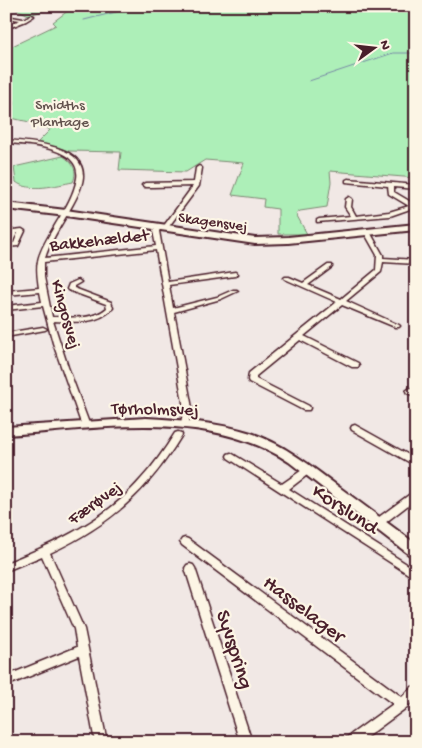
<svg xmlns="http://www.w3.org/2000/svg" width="422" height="748" font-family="'Gochi Hand',sans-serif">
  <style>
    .green { fill: #adefb8; stroke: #7c8772 }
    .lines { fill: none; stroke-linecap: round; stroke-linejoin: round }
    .stream { stroke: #798aa6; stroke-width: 1 }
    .street-casing { stroke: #4a1f2b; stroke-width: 3 }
    .secondary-casing { stroke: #4a1f2b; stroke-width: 4 }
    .street { fill: #fcf5e5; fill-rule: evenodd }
    .secondary { fill: #fcf5e5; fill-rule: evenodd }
    .labels { text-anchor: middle; stroke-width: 4.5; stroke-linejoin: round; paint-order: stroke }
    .far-park-label { font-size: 15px; fill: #63534e; stroke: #fcf5e5 }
    .far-street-label { font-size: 15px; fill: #4a1f2b; stroke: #fcf5e5 }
    .street-label { font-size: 18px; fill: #4a1f2b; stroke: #fcf5e5 }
    .near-street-label { font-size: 21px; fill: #4a1f2b; stroke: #fcf5e5 }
  </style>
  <rect width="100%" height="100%" fill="#f1e8e5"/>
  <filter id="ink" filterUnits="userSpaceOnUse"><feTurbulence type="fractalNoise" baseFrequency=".02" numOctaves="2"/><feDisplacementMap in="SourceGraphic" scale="10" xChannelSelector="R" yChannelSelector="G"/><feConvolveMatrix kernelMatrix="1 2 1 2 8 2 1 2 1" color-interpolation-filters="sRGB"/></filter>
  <g filter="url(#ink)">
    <g class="green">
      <path d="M9 6H71L87 9 107 6H416V178L330 171 331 182 327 207 300 211 296 214 307 234H278V209L263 207 264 199 232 195 244 163 205 160 186 172 119 170 121 152 69 151 38 142 50 130C39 121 22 122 9 117L14 102 6 99V49L56 25 53 22 69 10H47L29 15Z"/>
      <path d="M63 156C73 163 78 170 73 182 57 185 30 193 16 182L14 167Z"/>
    </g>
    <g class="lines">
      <g class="stream">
        <polyline points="84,20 128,9 156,6"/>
        <polyline points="309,81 393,53 416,53"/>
      </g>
      <g class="street-casing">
        <g id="street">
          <polygon points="31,15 34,16 26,21 6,29 6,26 20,20 6,18 6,16 23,19"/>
          <path d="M6 140C28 142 85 144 83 177 82 189 74 202 68 213 60 227 50 242 45 258L156 246 153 231 157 226 159 225 162 227 159 231 168 282 235 272 238 274 235 276 169 285 173 308 217 297 233 290H237L238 291 221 299 174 312 192 408 188 425H182L181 423 184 408 156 250 44 262V277L52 317C70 317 92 321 107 308L106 304 68 290 67 289 69 284 78 280 81 282 74 286V288L111 302 113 308C98 325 74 322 53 321L68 367 90 426 89 428H83L82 426 53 343 43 306 6 310V306L42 302 40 292 6 295V291L39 288C38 280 36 270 38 261 40 250 48 237 54 227 63 212 74 196 77 178 82 147 27 144 6 143Z"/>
          <polygon points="199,166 202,168 199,186 167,229 163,229 163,227 193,186 152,187 145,187 142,185 145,183 194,182 196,168"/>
          <polygon points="348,179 416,185 416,189 394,187 394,192 416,205 416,210 413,208 390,216 317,222 317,220 319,219 351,216 345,207 346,199 349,197 352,199 351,207 356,216 389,212 409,206 389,194 388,186 346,182 346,180"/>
          <path d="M22 229 25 231 18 246 6 247V242L13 230ZM17 233H18L14 243H12Z"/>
          <polygon points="367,230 370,232 383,255 383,258 416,260 416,264 383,262 381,272 346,301 399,325 400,326 399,327 395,327 342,305 304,336 358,363 359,365 358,367 352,367 300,340 256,376 256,379 309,406 310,408 309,410 303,410 249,382 248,380 249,373 337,302 285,279 284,278 285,277 289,277 303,283 328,265 332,265 332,267 308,285 341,299 376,270 377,255 364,232"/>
          <polygon points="43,327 47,329 45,330 6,337 6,333"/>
          <polygon points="410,388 416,391 416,396 407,393 406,391"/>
          <polygon points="355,425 416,459 416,466 352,430 351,428 352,426"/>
          <path d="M178 432 181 433 182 435C148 491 110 525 50 553L84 629 107 742H95L79 656 6 686V676L77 647 74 629 42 556 6 571V563C56 543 106 520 141 479 154 465 165 449 175 433Z"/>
          <polygon points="231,453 282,484 305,468 311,468 312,470 311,472 289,489 416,570 416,579 228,458 227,456 228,454"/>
          <polygon points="416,491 416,499 381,526 378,527 375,526 373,523 375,520 413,492"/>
          <polygon points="185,538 188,539 402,697 412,687 416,686 416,698 406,708 360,742 344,742 346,738 393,704 182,545 180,542 182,539"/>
          <polygon points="190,564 193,565 195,568 252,742 240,742 185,568 187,565"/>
        </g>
      </g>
      <g class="secondary-casing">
        <g id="secondary">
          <polygon points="6,203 66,210 255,238 288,237 416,224 416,230 288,243 255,244 66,216 6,209"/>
          <path d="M146 418C181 420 217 422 251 433 285 445 311 466 339 487 365 506 390 525 416 544V558L411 556 289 462C207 408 98 429 6 435V427Z"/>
        </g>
      </g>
      <use href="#street" class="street"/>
      <use href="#secondary" class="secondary"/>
    </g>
  </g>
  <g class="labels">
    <g class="far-park-label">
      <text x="60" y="109">Smidths<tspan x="60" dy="17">Plantage</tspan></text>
    </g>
    <g class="far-street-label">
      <text transform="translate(213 221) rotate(8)" y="5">Skagensvej</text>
    </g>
    <g class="street-label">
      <text transform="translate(99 239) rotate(-6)" y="6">Bakkehældet</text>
      <text transform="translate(67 314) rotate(74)" y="6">Kingosvej</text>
      <text transform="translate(155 408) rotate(1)" y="6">Tørholmsvej</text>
      <text transform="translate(94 502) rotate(-36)" y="6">Færøvej</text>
    </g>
    <g class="near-street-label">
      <text transform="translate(346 508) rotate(33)" y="7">Korslund</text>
      <text transform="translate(305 608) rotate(37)" y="7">Hasselager</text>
      <text transform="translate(236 649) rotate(72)" y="7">Syvspring</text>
    </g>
  </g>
  <rect width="422" height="748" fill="none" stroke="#fcf5e5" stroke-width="25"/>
  <rect x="12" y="12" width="397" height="723" fill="none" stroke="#4a1f2b" stroke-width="2" filter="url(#ink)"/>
  <g transform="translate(374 48) rotate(75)" stroke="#fcf5e5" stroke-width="4" paint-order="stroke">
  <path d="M0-4L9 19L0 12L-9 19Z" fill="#4a1f2b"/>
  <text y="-8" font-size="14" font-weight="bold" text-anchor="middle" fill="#4a1f2b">N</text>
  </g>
</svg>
